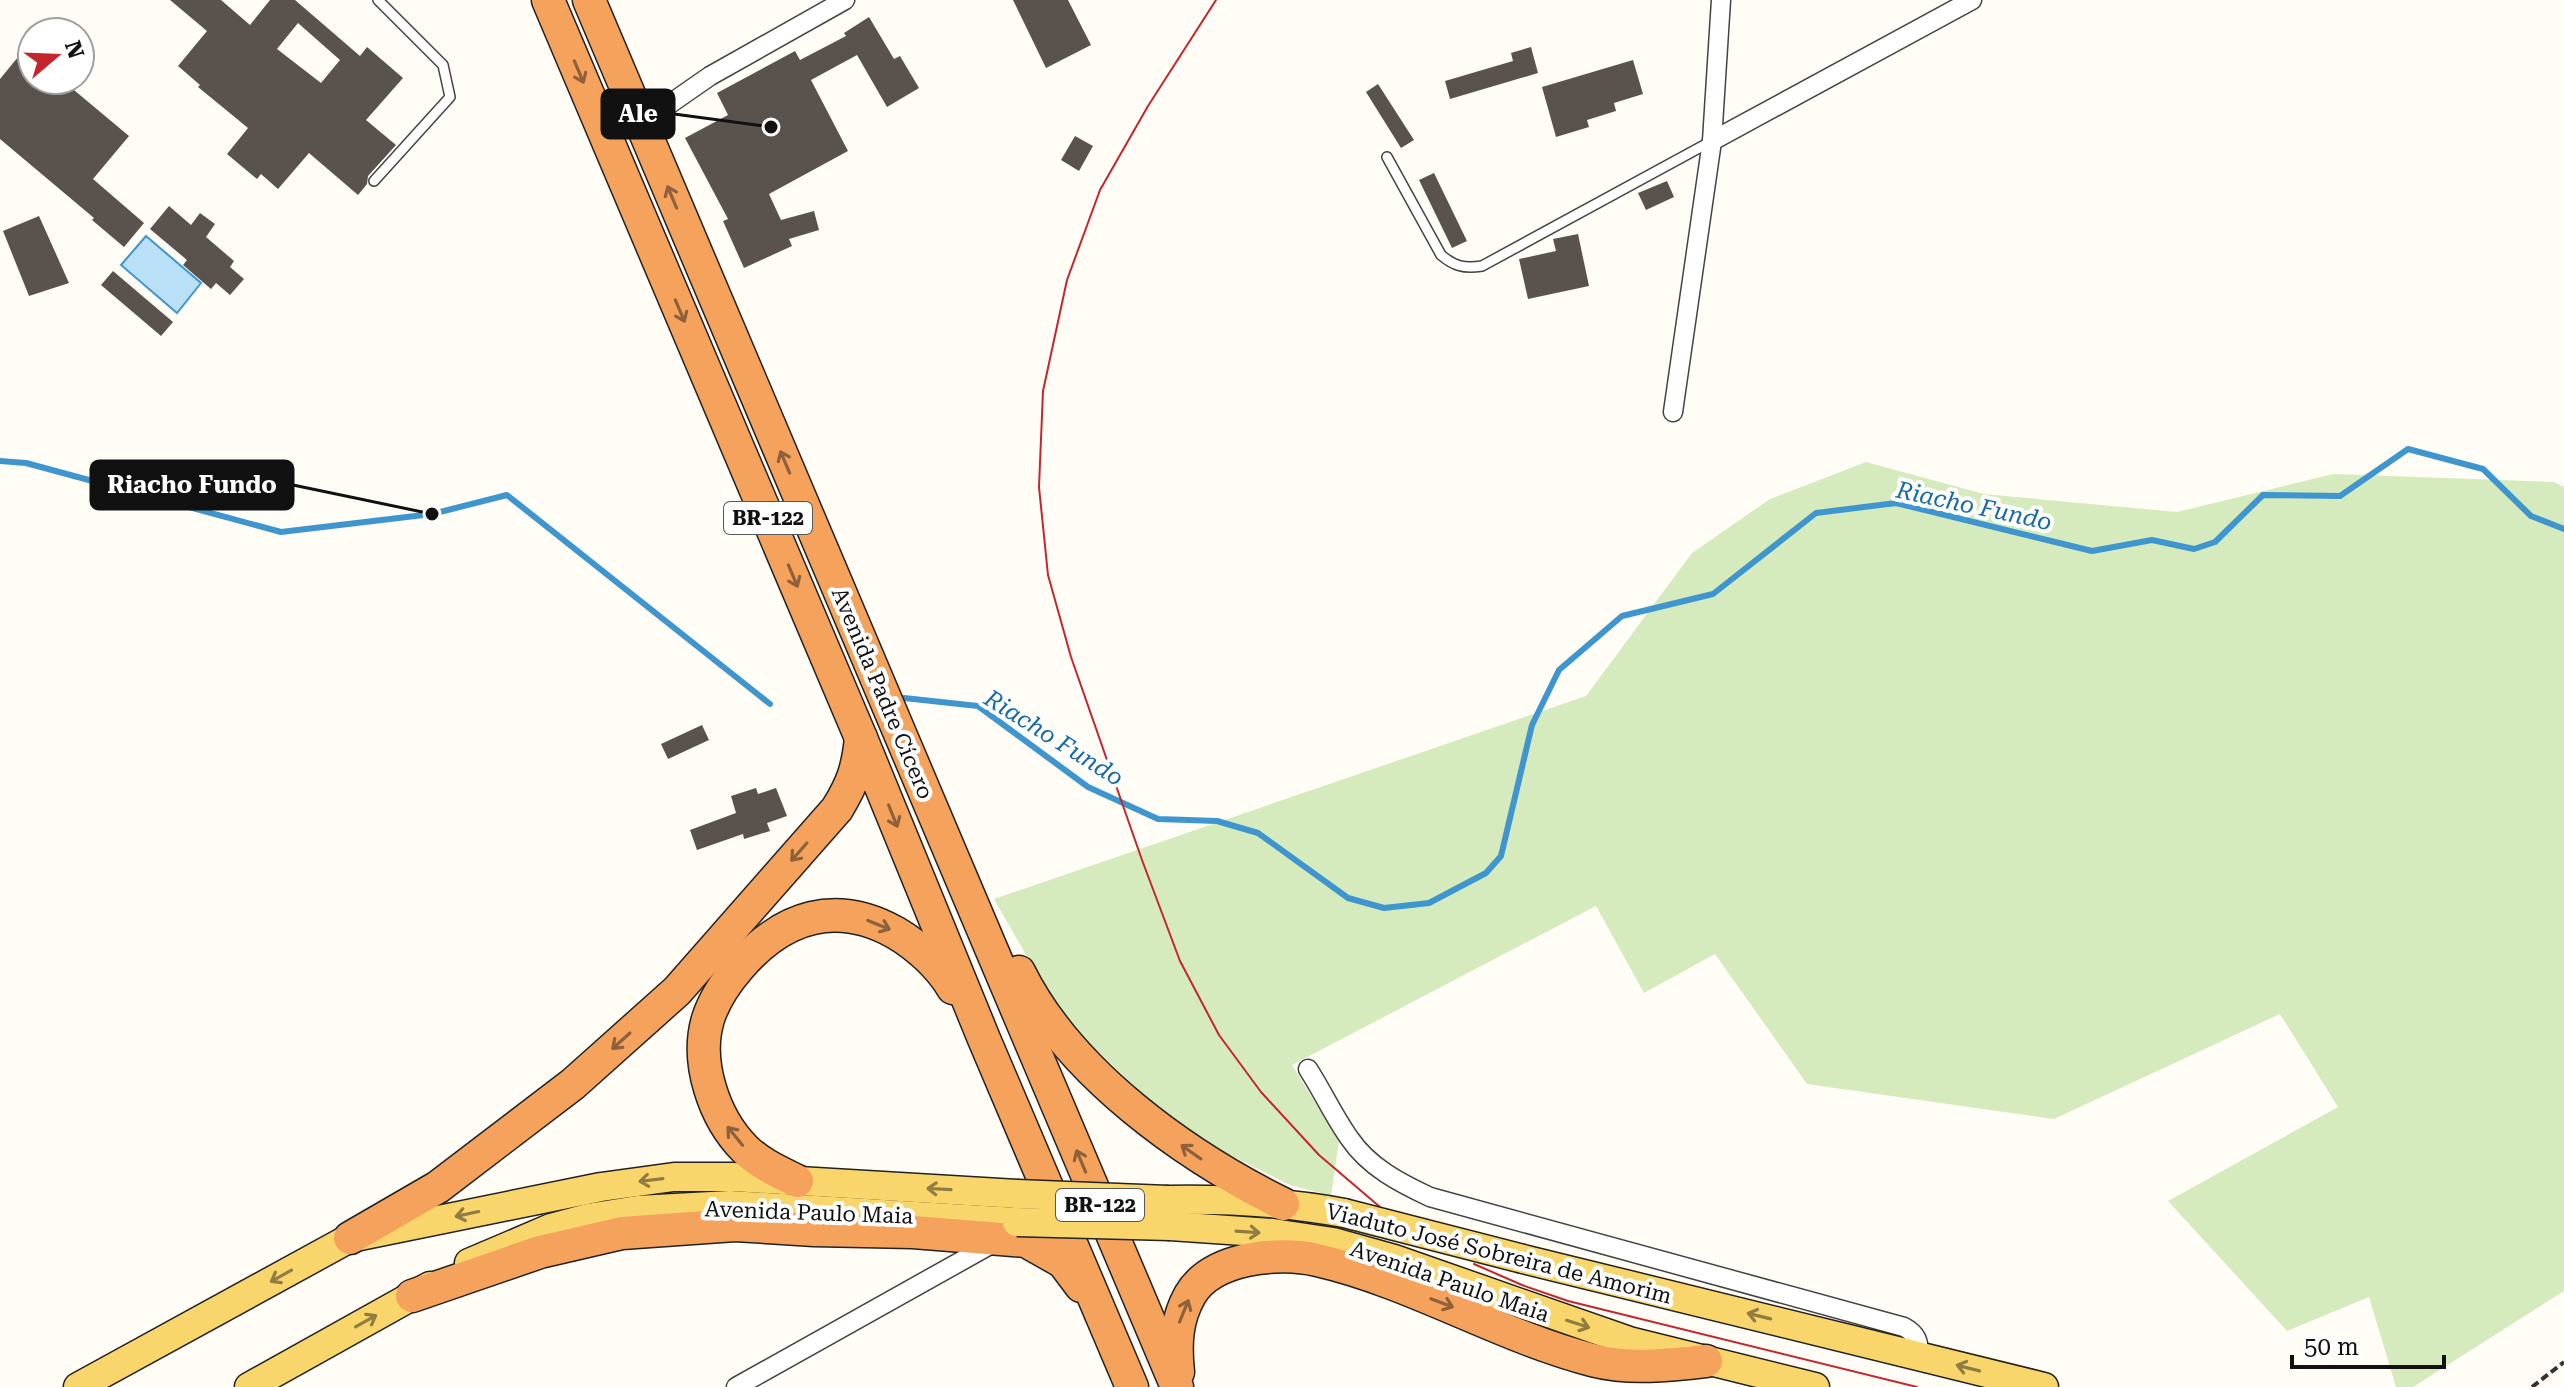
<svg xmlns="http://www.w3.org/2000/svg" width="2564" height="1387" font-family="'Roboto Serif',serif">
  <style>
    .green { fill: #d5ebbd }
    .water { fill: #b9e0f7; stroke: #3f96cf; stroke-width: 2 }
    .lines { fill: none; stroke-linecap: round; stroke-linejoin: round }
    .stream { stroke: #3f96cf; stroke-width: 6 }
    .building { fill: #5a524d; fill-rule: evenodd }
    .lane-casing { stroke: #444; stroke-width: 12 }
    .street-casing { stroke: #444; stroke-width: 21 }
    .primary-casing { stroke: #222; stroke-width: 31 }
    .highway-casing { stroke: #222; stroke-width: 35 }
    .path { stroke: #333; stroke-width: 4; stroke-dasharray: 8 4; stroke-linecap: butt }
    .lane { stroke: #fff; stroke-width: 9 }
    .street { stroke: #fff; stroke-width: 18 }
    .primary { stroke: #f9d66b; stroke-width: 28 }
    .highway { stroke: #f5a25d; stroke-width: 32 }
    .tram { stroke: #c4262e; stroke-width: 2 }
    .primary-bridge-casing { stroke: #222; stroke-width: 31; stroke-linecap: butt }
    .primary-bridge { stroke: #f9d66b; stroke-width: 28 }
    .oneway { stroke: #8e613b }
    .oneway2 { stroke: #917d42 }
    .labels { text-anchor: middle; stroke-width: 8; stroke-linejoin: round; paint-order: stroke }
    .shield { fill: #fff; stroke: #585858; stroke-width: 2 }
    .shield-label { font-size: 20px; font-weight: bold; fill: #111 }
    .street-label { font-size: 22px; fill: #111; stroke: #fff }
    .water-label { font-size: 24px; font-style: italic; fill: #1768a6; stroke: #fff }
    .leader { fill: none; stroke: #111; stroke-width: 3 }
    .callout-dot { fill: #111; stroke: #fff; stroke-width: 3 }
    .callout { fill: #111; stroke: #111; stroke-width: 3 }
    .callout-label { font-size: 24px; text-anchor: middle; font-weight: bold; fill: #fff }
  </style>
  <rect width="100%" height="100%" fill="#fffdf5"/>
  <polygon class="green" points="1866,462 1984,494 2177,512 2333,474 2554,482 2564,487 2564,1291 2413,1387 2396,1387 2369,1297 2287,1331 2168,1201 2338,1107 2280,1014 2054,1119 1807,1084 1715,954 1644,993 1596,906 1292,1065 1339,1141 1331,1196 1290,1185 1210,1145 1145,1096 1090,1044 1050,997 994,899 1586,696 1692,553 1770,499"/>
  <polygon class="water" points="146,236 201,283 177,313 121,265"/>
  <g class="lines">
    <g class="stream">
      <polyline points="0,461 26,463 281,532 432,514 507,495 770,704"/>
      <polyline points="904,698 978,706 1088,787 1158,819 1217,821 1258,833 1348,898 1384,908 1429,903 1486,873 1501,856 1532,725 1559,670 1622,616 1713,594 1816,513 1896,503 2092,551 2152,540 2194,549 2215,542 2263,495 2340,496 2408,449 2483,469 2531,516 2564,529"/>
    </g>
  </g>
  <g class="building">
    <path d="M170 0H221L250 25 270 0H295L360 56 367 47 403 78 366 120 396 145 368 176 367 184 358 195 309 153 278 189 261 174 257 179 227 154 248 128 198 87 200 85 178 66 207 31ZM298 23 340 60 321 83 277 49Z"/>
    <polygon points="1013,0 1068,0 1091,45 1046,68"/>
    <polygon points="869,17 894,59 900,56 919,88 887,107 857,55 811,80 848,151 769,194 781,220 814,211 819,230 789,239 792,246 744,268 723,221 728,219 685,138 728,115 717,93 795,51 800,60 846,36 844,33"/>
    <polygon points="32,40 32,80 62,80 129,136 93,179 144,223 124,247 92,220 94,218 0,139 0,79"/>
    <polygon points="1531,47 1538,73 1450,99 1445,81 1513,61 1511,53"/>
    <polygon points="1633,60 1643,94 1614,103 1616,111 1587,120 1589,127 1556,137 1542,87"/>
    <polygon points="1378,84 1414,140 1401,148 1366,92"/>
    <polygon points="1075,136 1093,146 1079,171 1061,160"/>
    <polygon points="1434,173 1467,241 1452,248 1419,180"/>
    <polygon points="1667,181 1674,197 1646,210 1638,193"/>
    <polygon points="169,206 191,225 200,213 215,224 206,237 234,261 230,267 244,279 230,295 216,283 211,289 183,265 187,260 150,229"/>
    <polygon points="39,216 69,283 29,296 3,231"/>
    <polygon points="1578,234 1589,286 1528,299 1519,259 1556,251 1553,239"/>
    <polygon points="113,271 173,322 161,336 101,285"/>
    <polygon points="702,725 709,740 668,759 661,744"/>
    <polygon points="756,788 758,794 776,788 787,816 767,823 770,831 744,839 743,834 697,850 690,830 736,813 731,796"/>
  </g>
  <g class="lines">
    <g class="lane-casing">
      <g id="lane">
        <path d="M1387 157 1441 255C1454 266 1464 269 1482 266L1710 142"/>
        <polyline points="374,181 450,97 443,65 378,0"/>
      </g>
    </g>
    <g class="street-casing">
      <g id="street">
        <polyline points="641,124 710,76 845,0"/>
        <polyline points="1712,141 1972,0"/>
        <polyline points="1673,412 1712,141 1721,0"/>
        <path d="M1308 1069C1323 1092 1334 1117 1350 1139 1369 1167 1400 1183 1430 1197L1904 1327C1917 1334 1919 1341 1919 1356"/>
        <polyline points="736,1387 997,1241"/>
      </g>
    </g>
    <g class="primary-casing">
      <g id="primary">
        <path d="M1168 1200C1227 1199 1286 1202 1344 1213"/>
        <polyline points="1170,1226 1273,1233 1333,1242 1394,1259 1629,1341 1815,1387"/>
        <polyline points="1523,1259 2044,1387"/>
        <polyline points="469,1263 551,1228 588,1218 638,1210 730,1205 1017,1222"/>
        <polyline points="78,1387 350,1238 601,1187 674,1177 733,1177 1017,1194"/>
        <polyline points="249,1387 430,1286"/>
      </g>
    </g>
    <g class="highway-casing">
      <g id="highway">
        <polyline points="548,0 861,738 984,1039 1132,1387"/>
        <polyline points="589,0 1177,1387"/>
        <path d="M1019 972C1069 1073 1184 1155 1283 1204"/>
        <path d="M797 1181C779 1172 760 1164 745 1149 714 1118 695 1062 708 1019 714 1000 726 982 739 967 783 916 836 899 896 933 918 946 940 966 953 988"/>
        <path d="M350 1238 438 1187 573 1084 677 991 837 809C853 783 858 768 861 738"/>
        <polyline points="412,1296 540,1252 622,1233 735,1225 814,1230 913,1232 1026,1241 1063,1262 1081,1286"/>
        <path d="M1178 1372C1175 1344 1176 1320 1190 1295 1212 1257 1279 1251 1317 1260 1413 1282 1497 1335 1592 1360 1630 1370 1668 1365 1706 1361"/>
      </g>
    </g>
    <polyline class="path" points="2532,1387 2564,1362"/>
    <use href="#lane" class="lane"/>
    <use href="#street" class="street"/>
    <use href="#primary" class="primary"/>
    <use href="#highway" class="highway"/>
    <g class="tram">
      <polyline points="1216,0 1148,106 1100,190 1067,280 1043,391 1039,487 1048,575 1071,657 1142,860 1180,961 1219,1035 1261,1092 1319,1155 1380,1207"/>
      <polyline points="1474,1264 1522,1285 1568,1301 1917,1387"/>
    </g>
    <g class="primary-bridge-casing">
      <g id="primary-bridge">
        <polyline points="1017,1194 1168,1200"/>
        <polyline points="1344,1213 1523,1259"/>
        <polyline points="1017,1222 1170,1226"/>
      </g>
    </g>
    <use href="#primary-bridge" class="primary-bridge"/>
  </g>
  <defs><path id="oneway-shaft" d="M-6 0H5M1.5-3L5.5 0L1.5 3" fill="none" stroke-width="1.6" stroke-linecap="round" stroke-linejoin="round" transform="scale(2)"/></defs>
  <g class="oneway">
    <use href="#oneway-shaft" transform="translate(579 72) rotate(67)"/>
    <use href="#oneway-shaft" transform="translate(672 197) rotate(-113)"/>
    <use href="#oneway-shaft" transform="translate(680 311) rotate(67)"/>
    <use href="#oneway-shaft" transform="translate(785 462) rotate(-113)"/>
    <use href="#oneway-shaft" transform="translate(793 576) rotate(67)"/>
    <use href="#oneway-shaft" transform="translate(893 816) rotate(68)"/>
    <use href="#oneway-shaft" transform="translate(799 852) rotate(131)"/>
    <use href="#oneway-shaft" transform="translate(879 925) rotate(22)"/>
    <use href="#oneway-shaft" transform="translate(621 1041) rotate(138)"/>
    <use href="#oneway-shaft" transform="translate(735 1136) rotate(-129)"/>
    <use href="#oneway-shaft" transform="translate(1191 1152) rotate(-145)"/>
    <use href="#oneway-shaft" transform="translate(1081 1161) rotate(-113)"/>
    <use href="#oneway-shaft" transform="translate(1442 1303) rotate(21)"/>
    <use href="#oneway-shaft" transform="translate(1184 1311) rotate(-68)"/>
  </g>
  <g class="oneway2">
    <use href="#oneway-shaft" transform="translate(651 1180) rotate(173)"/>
    <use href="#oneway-shaft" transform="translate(939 1189) rotate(-177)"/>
    <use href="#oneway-shaft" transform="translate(467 1214) rotate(168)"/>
    <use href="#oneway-shaft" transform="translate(1248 1232) rotate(4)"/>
    <use href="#oneway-shaft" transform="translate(281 1276) rotate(151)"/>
    <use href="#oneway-shaft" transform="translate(1759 1316) rotate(-166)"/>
    <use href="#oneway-shaft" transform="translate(366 1321) rotate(-29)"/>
    <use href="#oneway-shaft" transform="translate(1578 1324) rotate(18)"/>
    <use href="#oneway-shaft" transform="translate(1968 1368) rotate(-166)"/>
  </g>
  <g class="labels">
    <g class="shield">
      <rect x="724" y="502" width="88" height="32" rx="6"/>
      <rect x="1056" y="1189" width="88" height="32" rx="6"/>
    </g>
    <g class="shield-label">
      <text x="768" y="525">BR-122</text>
      <text x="1100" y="1212">BR-122</text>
    </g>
    <g class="street-label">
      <text transform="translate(883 693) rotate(67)" y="8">Avenida Padre Cícero</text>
      <text transform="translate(809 1212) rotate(2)" y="8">Avenida Paulo Maia</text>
      <text transform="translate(1499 1253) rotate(14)" y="8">Viaduto José Sobreira de Amorim</text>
      <text transform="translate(1450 1281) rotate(19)" y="8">Avenida Paulo Maia</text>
    </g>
    <g class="water-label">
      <text transform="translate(1974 506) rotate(12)" y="8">Riacho Fundo</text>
      <text transform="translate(1054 738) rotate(32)" y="8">Riacho Fundo</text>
    </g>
  </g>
  <path class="leader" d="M771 127L674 114M432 514L293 485"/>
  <g class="callout-dot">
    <circle cx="771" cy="127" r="8"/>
    <circle cx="432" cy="514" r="8"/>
  </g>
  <g class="callout">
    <rect x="602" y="90" width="72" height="48" rx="8"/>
    <rect x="91" y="461" width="202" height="48" rx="8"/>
  </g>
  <g class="callout-label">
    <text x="638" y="122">Ale</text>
    <text x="192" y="493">Riacho Fundo</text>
  </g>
  <g transform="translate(56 56) rotate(71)"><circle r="38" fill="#ffffff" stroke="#a0a0a0" stroke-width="2"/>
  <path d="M0-6L14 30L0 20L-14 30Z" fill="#c4262e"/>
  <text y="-12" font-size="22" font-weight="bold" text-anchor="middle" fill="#111111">N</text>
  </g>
  <path d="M2292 1355v12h152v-12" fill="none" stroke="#111111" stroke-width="4"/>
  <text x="2304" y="1355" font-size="24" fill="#111111" stroke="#ffffff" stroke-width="6" paint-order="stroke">50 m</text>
</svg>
